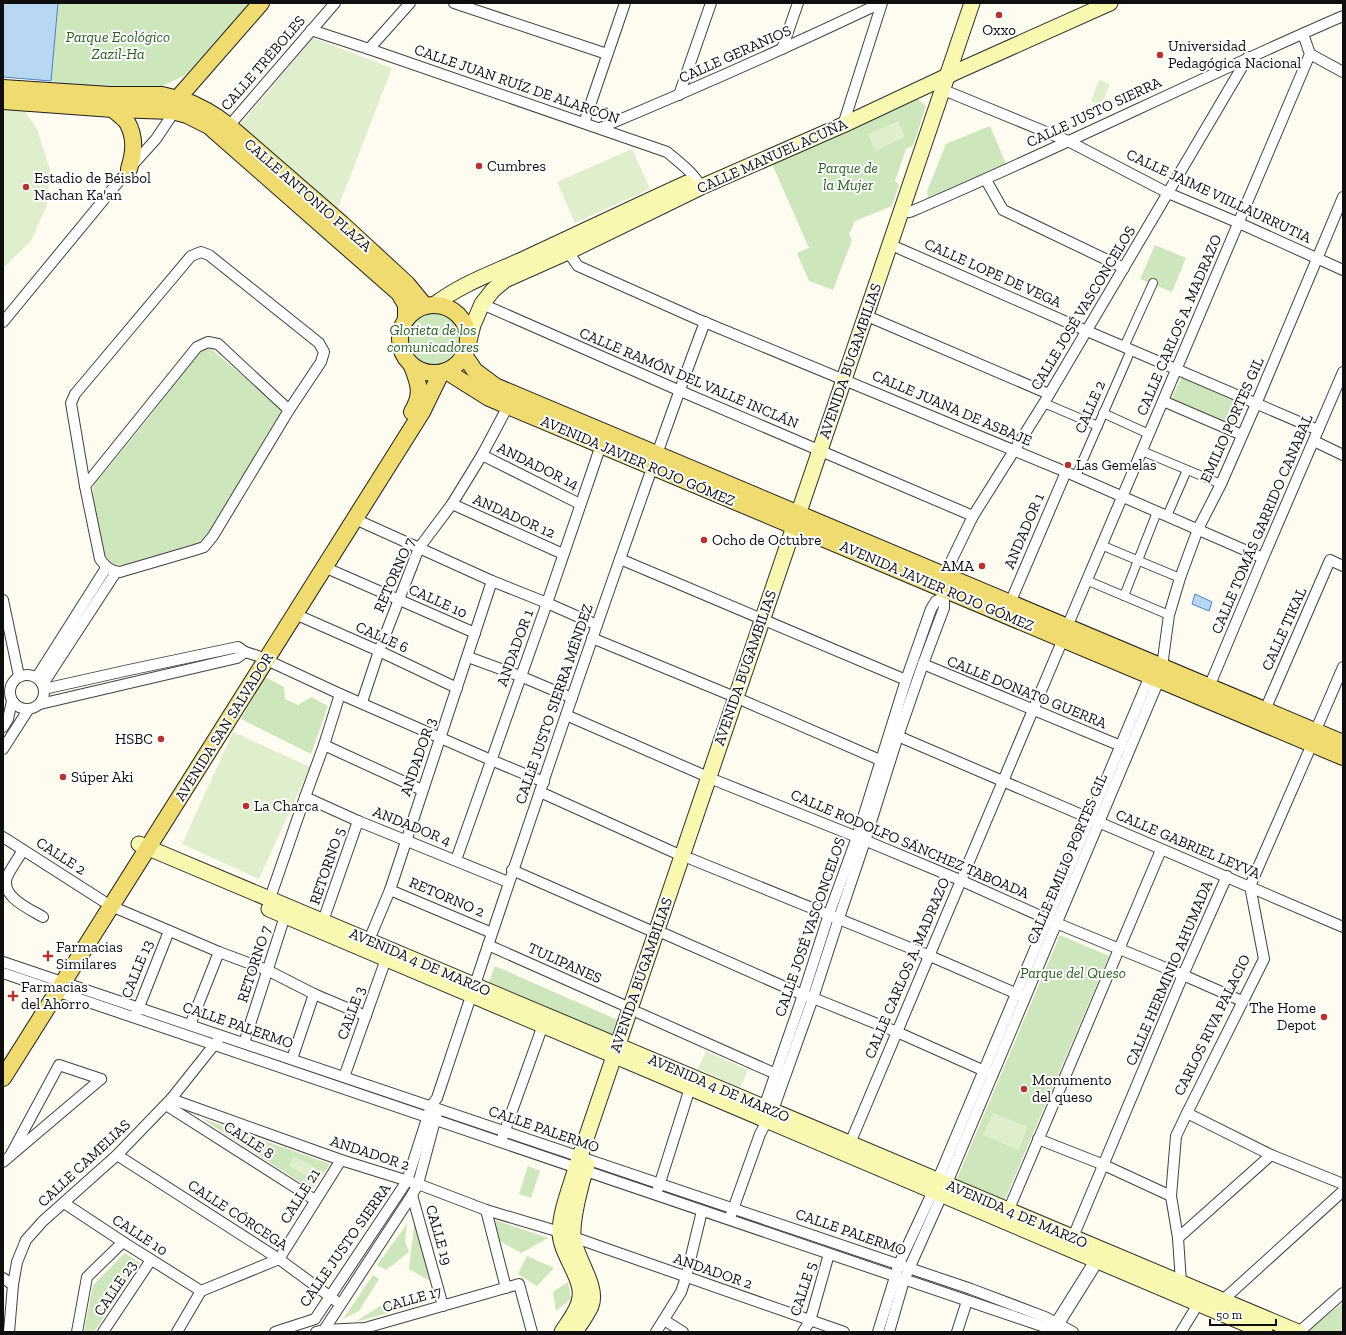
<svg xmlns="http://www.w3.org/2000/svg" width="1346" height="1335" font-family="'Zilla Slab',serif">
  <style>
    .green { fill: #cee6bc }
    .pitch { fill: #dfeecd }
    .water { fill: #b8d7f2; stroke: #4485c4 }
    .lines { fill: none; stroke-linecap: round; stroke-linejoin: round }
    .pedestrian-casing { stroke: #414141; stroke-width: 10 }
    .minor-casing { stroke: #414141; stroke-width: 12 }
    .tertiary-casing { stroke: #414141; stroke-width: 15 }
    .secondary-casing { stroke: #303030; stroke-width: 17 }
    .primary-casing { stroke: #1f1f1f; stroke-width: 18 }
    .pedestrian { stroke: #fff; stroke-width: 8 }
    .minor { stroke: #fff; stroke-width: 10 }
    .tertiary { stroke: #fff; stroke-width: 13 }
    .secondary { stroke: #f9f8b0; stroke-width: 15 }
    .primary { stroke: #efdb6f; stroke-width: 16 }
    .poi-dot { fill: #b43530; stroke: #fff; stroke-width: 1.5 }
    .labels { text-anchor: middle; stroke-width: 4; stroke-linejoin: round; paint-order: stroke }
    .poi-label { font-size: 15px; fill: #0e0e0e; stroke: #fff; text-anchor: start }
    .park-label { font-size: 15px; font-style: italic; fill: #2a6123; stroke: #fff }
    .street-label { font-size: 15px; fill: #0e0e0e; stroke: #fff }
  </style>
  <rect width="100%" height="100%" fill="#fefcf0"/>
  <g class="green">
    <polygon points="58,3 251,3 184,76 160,87 86,89 51,81"/>
    <polygon points="918,99 926,106 913,146 906,149 895,181 899,185 892,206 855,221 849,234 852,240 833,290 809,281 797,253 809,248 772,164"/>
    <polygon points="990,126 1007,166 928,199 927,191 946,144"/>
    <polygon points="1155,245 1186,258 1172,292 1140,279"/>
    <circle cx="433" cy="338" r="26"/>
    <polygon points="210,348 285,411 205,540 199,545 123,565 113,564 105,556 99,532 92,495 94,485 147,420 200,351"/>
    <polygon points="1182,377 1244,402 1234,426 1171,399"/>
    <polygon points="265,677 284,687 285,699 298,705 311,697 328,706 311,754 241,719"/>
    <polygon points="1060,935 1109,956 1003,1204 956,1181"/>
    <polygon points="495,966 620,1021 613,1040 487,987"/>
    <polygon points="201,1118 330,1164 312,1190"/>
    <polygon points="528,1166 540,1171 531,1198 519,1194"/>
    <polygon points="492,1219 548,1238 521,1253 498,1240"/>
    <polygon points="407,1224 405,1241 409,1252 386,1270 377,1265"/>
    <polygon points="416,1225 430,1281 409,1269 414,1226"/>
    <polygon points="125,1253 140,1263 94,1332 84,1332 93,1285"/>
    <polygon points="527,1256 554,1268 537,1286 518,1274"/>
    <polygon points="373,1275 379,1279 359,1311 343,1319"/>
    <polygon points="568,1282 571,1299 556,1311 553,1292"/>
    <polygon points="394,1297 414,1306 355,1322"/>
    <polygon points="1343,1303 1343,1332 1312,1332 1308,1330"/>
  </g>
  <g class="pitch">
    <polygon points="313,38 392,68 337,210 239,126"/>
    <polygon points="1099,80 1110,84 1101,105 1091,101"/>
    <polygon points="3,105 22,107 37,129 50,170 47,205 31,241 3,268"/>
    <polygon points="898,121 905,137 875,151 868,134"/>
    <polygon points="632,149 650,189 575,223 557,182"/>
    <polygon points="233,732 310,767 259,879 182,844"/>
    <polygon points="706,1051 748,1070 740,1088 698,1069"/>
    <polygon points="993,1113 1028,1127 1018,1150 983,1135"/>
    <polygon points="294,1156 316,1168 310,1178 289,1166"/>
  </g>
  <g class="water">
    <polygon points="3,3 58,3 51,81 3,77"/>
    <polygon points="1195,594 1212,602 1209,611 1192,604"/>
  </g>
  <g class="lines">
    <g class="pedestrian-casing">
      <g id="pedestrian">
        <polyline points="1124,347 1153,283"/>
        <polyline points="1044,403 1098,426"/>
        <polyline points="1103,413 1149,434"/>
        <polyline points="1142,451 1221,484"/>
        <polyline points="1076,476 1131,350"/>
        <polyline points="1167,516 1187,470"/>
        <polyline points="1101,545 1180,578"/>
        <polyline points="1086,580 1169,615"/>
        <polyline points="1124,596 1157,512"/>
      </g>
    </g>
    <g class="minor-casing">
      <g id="minor">
        <polyline points="454,3 607,54"/>
        <path d="M311 30 369 49 667 152C680 163 693 172 701 187"/>
        <polyline points="369,49 410,3"/>
        <polyline points="782,49 798,3"/>
        <polyline points="1310,54 1343,72"/>
        <polyline points="951,93 1068,141 1168,193 1239,223 1343,270"/>
        <polyline points="679,95 711,3"/>
        <polyline points="584,123 625,3"/>
        <polyline points="843,125 882,3"/>
        <polyline points="229,126 335,3"/>
        <path d="M600 128C694 89 788 47 881 3"/>
        <polyline points="986,180 1003,210 1124,268"/>
        <path d="M902 212H910C1056 150 1197 79 1343 16"/>
        <polyline points="898,248 1087,331 1318,430"/>
        <path d="M201 252 209 255 319 343 324 352 321 362 289 410 213 536 204 547 195 550 120 572C110 571 106 567 100 559L85 486 71 403 75 394 191 256Z"/>
        <polyline points="568,252 578,266 697,319 1066,472 1263,558"/>
        <polyline points="482,304 678,390 973,516"/>
        <polyline points="874,319 1049,394"/>
        <polyline points="3,322 129,169 156,139 174,112"/>
        <polyline points="1163,401 1242,435"/>
        <polyline points="1314,441 1343,455"/>
        <polyline points="482,455 580,504"/>
        <polyline points="85,486 197,347 208,342 218,344 289,410"/>
        <polyline points="452,504 563,554"/>
        <polyline points="355,519 492,581 547,603 597,625"/>
        <polyline points="620,559 906,680"/>
        <polyline points="324,567 475,633"/>
        <polyline points="944,576 973,516 1044,403 1248,57"/>
        <polyline points="3,600 19,676"/>
        <polyline points="1010,603 1066,472"/>
        <polyline points="295,614 379,651 457,688"/>
        <polyline points="1067,627 1310,54 1303,34"/>
        <polyline points="592,638 735,697"/>
        <polyline points="468,657 520,676 572,698"/>
        <polyline points="923,664 1121,746"/>
        <circle cx="27" cy="692" r="17"/>
        <polyline points="37,677 106,568"/>
        <polyline points="43,684 116,572"/>
        <polyline points="1209,687 1263,558 1343,372"/>
        <polyline points="44,689 129,670 238,647 245,652 258,656 340,694 491,760 544,782"/>
        <polyline points="744,701 880,760"/>
        <polyline points="362,702 379,651 419,548 452,504 482,455 508,406"/>
        <polyline points="40,704 237,658 245,652"/>
        <polyline points="1265,710 1330,560 1343,566"/>
        <polyline points="566,715 717,781 857,837 960,880 1056,923 1183,975 1242,1001"/>
        <polyline points="3,727 8,719 12,701"/>
        <polyline points="1315,732 1343,667"/>
        <polyline points="893,734 1343,927"/>
        <polyline points="324,745 422,790"/>
        <polyline points="3,749 28,710"/>
        <polyline points="540,792 682,856"/>
        <polyline points="305,797 358,821 508,882"/>
        <polyline points="3,837 103,901"/>
        <path d="M23 850C18 859 11 868 7 877 0 897 30 909 43 917"/>
        <polyline points="691,859 930,956 1022,996"/>
        <polyline points="456,860 547,603 601,445"/>
        <polyline points="512,870 656,933"/>
        <polyline points="390,890 492,933"/>
        <polyline points="268,904 305,797 324,745 340,694"/>
        <polyline points="111,906 219,952 267,970 314,994 366,1016"/>
        <polyline points="323,921 358,821"/>
        <polyline points="665,934 803,995 813,998 897,1032 989,1073"/>
        <polyline points="369,940 390,890 492,581"/>
        <polyline points="488,945 630,1008"/>
        <polyline points="3,962 971,1289 1045,1317 1073,1332"/>
        <polyline points="3,973 1042,1326 1053,1332"/>
        <polyline points="137,1012 169,931"/>
        <polyline points="639,1013 776,1074"/>
        <polyline points="190,1025 219,952"/>
        <polyline points="244,1043 285,916"/>
        <polyline points="292,1059 314,994"/>
        <polyline points="344,1077 386,959"/>
        <polyline points="171,1099 341,1160 418,1184 486,1210 560,1232"/>
        <polyline points="166,1105 315,1200"/>
        <polyline points="762,1113 803,995 829,914 857,837 906,680 931,609 936,601 944,597"/>
        <polyline points="1187,1113 1271,1155 1343,1184"/>
        <polyline points="503,1136 543,1025"/>
        <polyline points="1038,1139 1104,1165 1171,1196"/>
        <polyline points="848,1148 1063,639"/>
        <polyline points="117,1155 279,1259 336,1301"/>
        <polyline points="10,1156 59,1065 101,1079"/>
        <polyline points="3,1162 101,1079"/>
        <polyline points="658,1189 690,1088"/>
        <polyline points="412,1195 443,1306"/>
        <polyline points="64,1203 123,1242 201,1291"/>
        <polyline points="486,1210 506,1288"/>
        <polyline points="731,1215 760,1134 773,1110 813,998 839,918 865,841 898,736 923,664 944,608 944,597 947,590"/>
        <polyline points="1006,1216 1161,850"/>
        <polyline points="573,1237 844,1332"/>
        <polyline points="1073,1237 1183,975 1227,876"/>
        <polyline points="1178,1238 1271,1155"/>
        <polyline points="3,1278 13,1285"/>
        <polyline points="1179,1287 1181,1282 1178,1238 1171,1196 1176,1136 1187,1113 1264,959 1250,886 1312,744"/>
        <polyline points="1220,1305 1223,1300 1343,1191"/>
        <polyline points="664,1320 683,1332"/>
        <polyline points="324,1330 365,1328 519,1284 532,1332"/>
        <polyline points="9,1332 13,1285 17,1262 26,1240 43,1221 117,1155 171,1099 218,1040"/>
        <polyline points="77,1332 87,1277 123,1242"/>
        <polyline points="103,1332 151,1260"/>
        <polyline points="177,1332 201,1291 279,1259 341,1160"/>
        <path d="M275 1332 315 1319 407 1181 431 1106 437 1098C497 918 557 738 620 559 648 480 675 401 705 322"/>
        <polyline points="316,1332 324,1330 412,1195 418,1184 437,1113"/>
        <polyline points="656,1332 681,1292 686,1277 702,1211"/>
        <polyline points="803,1332 810,1321 829,1254"/>
        <polyline points="878,1332 899,1264 933,1191 1152,671"/>
        <polyline points="889,1332 904,1280 942,1195 1164,668 1163,659 1169,615 1180,578 1198,529 1221,484 1256,404 1343,197"/>
        <polyline points="957,1332 967,1301"/>
        <polyline points="1181,1332 1198,1304"/>
        <polyline points="1299,1332 1343,1293"/>
      </g>
    </g>
    <g class="tertiary-casing">
      <polyline id="tertiary" points="1052,1332 1097,1260 1101,1251"/>
    </g>
    <g class="secondary-casing">
      <g id="secondary">
        <path d="M434 305C461 284 493 273 524 259 578 234 632 208 687 183"/>
        <polyline points="468,345 473,325 482,304 493,290 505,280 568,252 701,187 843,125 958,71 1110,3"/>
        <polyline points="139,844 1298,1332"/>
        <polyline points="269,909 1265,1332"/>
        <path d="M562 1332C568 1322 579 1310 580 1297 583 1278 561 1255 560 1233 560 1213 570 1188 576 1168L972 3"/>
        <path d="M575 1332C580 1324 587 1315 591 1306 599 1286 575 1258 573 1236 572 1218 581 1183 587 1165"/>
      </g>
    </g>
    <g class="primary-casing">
      <g id="primary">
        <polyline points="3,88 110,95 162,95 174,98"/>
        <polyline points="178,98 261,3"/>
        <path d="M181 99C200 106 213 113 229 126L342 224 407 284 425 306"/>
        <polyline points="3,101 113,109 172,111"/>
        <path d="M113 109C117 113 124 118 127 122 136 138 134 153 129 169"/>
        <polyline points="176,112 187,115 209,126 399,293 406,305 406,319"/>
        <circle cx="434" cy="339" r="34"/>
        <polyline points="464,355 475,371 495,386 1343,743"/>
        <path d="M412 366C419 384 423 394 412 412"/>
        <polyline points="446,371 489,398 1343,757"/>
        <polyline points="3,1078 422,412 441,373"/>
      </g>
    </g>
    <use href="#pedestrian" class="pedestrian"/>
    <use href="#minor" class="minor"/>
    <use href="#tertiary" class="tertiary"/>
    <use href="#secondary" class="secondary"/>
    <use href="#primary" class="primary"/>
  </g>
  <g class="poi-dot">
    <circle cx="999" cy="15" r="4"/>
    <circle cx="1160" cy="55" r="4"/>
    <circle cx="479" cy="166" r="4"/>
    <circle cx="26" cy="187" r="4"/>
    <circle cx="1068" cy="465" r="4"/>
    <circle cx="704" cy="540" r="4"/>
    <circle cx="982" cy="566" r="4"/>
    <circle cx="161" cy="739" r="4"/>
    <circle cx="63" cy="777" r="4"/>
    <circle cx="246" cy="806" r="4"/>
    <path d="M46 950h4v4h4v4h-4v4h-4v-4h-4v-4h4z"/>
    <path d="M11 990h4v4h4v4h-4v4h-4v-4h-4v-4h4z"/>
    <circle cx="1324" cy="1017" r="4"/>
    <circle cx="1024" cy="1089" r="4"/>
  </g>
  <g class="labels">
    <g class="poi-label">
      <text x="999" y="35" text-anchor="middle">Oxxo</text>
      <text x="1168" y="51">Universidad<tspan x="1168" dy="17">Pedagógica Nacional</tspan></text>
      <text x="487" y="171">Cumbres</text>
      <text x="34" y="183">Estadio de Béisbol<tspan x="34" dy="17">Nachan Ka'an</tspan></text>
      <text x="1076" y="470">Las Gemelas</text>
      <text x="712" y="545">Ocho de Octubre</text>
      <text x="974" y="571" text-anchor="end">AMA</text>
      <text x="153" y="744" text-anchor="end">HSBC</text>
      <text x="71" y="782">Súper Aki</text>
      <text x="254" y="811">La Charca</text>
      <text x="56" y="952">Farmacias<tspan x="56" dy="17">Similares</tspan></text>
      <text x="21" y="992">Farmacias<tspan x="21" dy="17">del Ahorro</tspan></text>
      <text x="1316" y="1013" text-anchor="end">The Home<tspan x="1316" dy="17">Depot</tspan></text>
      <text x="1032" y="1085">Monumento<tspan x="1032" dy="17">del queso</tspan></text>
    </g>
    <g class="park-label">
      <text x="118" y="42">Parque Ecológico<tspan x="118" dy="17">Zazil-Ha</tspan></text>
      <text x="848" y="173">Parque de<tspan x="848" dy="17">la Mujer</tspan></text>
      <text x="433" y="335">Glorieta de los<tspan x="433" dy="17">comunicadores</tspan></text>
      <text x="1073" y="978">Parque del Queso</text>
    </g>
    <g class="street-label">
      <text transform="translate(735 54) rotate(-24)" y="5">CALLE GERANIOS</text>
      <text transform="translate(263 63) rotate(-49)" y="5">CALLE TRÉBOLES</text>
      <text transform="translate(517 84) rotate(19)" y="5">CALLE JUAN RUÍZ DE ALARCÓN</text>
      <text transform="translate(1094 112) rotate(-25)" y="5">CALLE JUSTO SIERRA</text>
      <text transform="translate(772 156) rotate(-24)" y="5">CALLE MANUEL ACUÑA</text>
      <text transform="translate(308 195) rotate(41)" y="5">CALLE ANTONIO PLAZA</text>
      <text transform="translate(1219 196) rotate(25)" y="5">CALLE JAIME VIILLAURRUTIA</text>
      <text transform="translate(993 273) rotate(24)" y="5">CALLE LOPE DE VEGA</text>
      <text transform="translate(1083 308) rotate(-59)" y="5">CALLE JOSÉ VASCONCELOS</text>
      <text transform="translate(1179 325) rotate(-67)" y="5">CALLE CARLOS A. MADRAZO</text>
      <text transform="translate(850 361) rotate(-71)" y="5">AVENIDA BUGAMBILIAS</text>
      <text transform="translate(689 378) rotate(23)" y="5">CALLE RAMÓN DEL VALLE INCLÁN</text>
      <text transform="translate(1090 407) rotate(-67)" y="5">CALLE 2</text>
      <text transform="translate(952 408) rotate(23)" y="5">CALLE JUANA DE ASBAJE</text>
      <text transform="translate(1232 420) rotate(-66)" y="5">EMILIO PORTES GIL</text>
      <text transform="translate(638 461) rotate(23)" y="5">AVENIDA JAVIER ROJO GÓMEZ</text>
      <text transform="translate(538 466) rotate(26)" y="5">ANDADOR 14</text>
      <text transform="translate(514 516) rotate(24)" y="5">ANDADOR 12</text>
      <text transform="translate(1262 524) rotate(-67)" y="5">CALLE TOMÁS GARRIDO CANABAL</text>
      <text transform="translate(1024 531) rotate(-67)" y="5">ANDADOR 1</text>
      <text transform="translate(394 575) rotate(-66)" y="5">RETORNO 7</text>
      <text transform="translate(937 586) rotate(23)" y="5">AVENIDA JAVIER ROJO GÓMEZ</text>
      <text transform="translate(438 601) rotate(24)" y="5">CALLE 10</text>
      <text transform="translate(1284 629) rotate(-66)" y="5">CALLE TIKAL</text>
      <text transform="translate(382 637) rotate(24)" y="5">CALLE 6</text>
      <text transform="translate(515 648) rotate(-70)" y="5">ANDADOR 1</text>
      <text transform="translate(745 668) rotate(-71)" y="5">AVENIDA BUGAMBILIAS</text>
      <text transform="translate(1027 692) rotate(22)" y="5">CALLE DONATO GUERRA</text>
      <text transform="translate(554 704) rotate(-71)" y="5">CALLE JUSTO SIERRA MÉNDEZ</text>
      <text transform="translate(224 727) rotate(-58)" y="5">AVENIDA SAN SALVADOR</text>
      <text transform="translate(418 757) rotate(-71)" y="5">ANDADOR 3</text>
      <text transform="translate(412 826) rotate(22)" y="5">ANDADOR 4</text>
      <text transform="translate(910 844) rotate(23)" y="5">CALLE RODOLFO SÁNCHEZ TABOADA</text>
      <text transform="translate(1188 844) rotate(23)" y="5">CALLE GABRIEL LEYVA</text>
      <text transform="translate(61 856) rotate(33)" y="5">CALLE 2</text>
      <text transform="translate(1067 859) rotate(-67)" y="5">CALLE EMILIO PORTES GIL</text>
      <text transform="translate(327 866) rotate(-71)" y="5">RETORNO 5</text>
      <text transform="translate(447 897) rotate(23)" y="5">RETORNO 2</text>
      <text transform="translate(810 927) rotate(-71)" y="5">CALLE JOSÉ VASCONCELOS</text>
      <text transform="translate(420 962) rotate(23)" y="5">AVENIDA 4 DE MARZO</text>
      <text transform="translate(565 963) rotate(24)" y="5">TULIPANES</text>
      <text transform="translate(254 964) rotate(-72)" y="5">RETORNO 7</text>
      <text transform="translate(907 968) rotate(-67)" y="5">CALLE CARLOS A. MADRAZO</text>
      <text transform="translate(137 969) rotate(-68)" y="5">CALLE 13</text>
      <text transform="translate(1169 973) rotate(-67)" y="5">CALLE HERMINIO AHUMADA</text>
      <text transform="translate(641 975) rotate(-71)" y="5">AVENIDA BUGAMBILIAS</text>
      <text transform="translate(351 1013) rotate(-70)" y="5">CALLE 3</text>
      <text transform="translate(238 1025) rotate(19)" y="5">CALLE PALERMO</text>
      <text transform="translate(1212 1025) rotate(-64)" y="5">CARLOS RIVA PALACIO</text>
      <text transform="translate(719 1088) rotate(23)" y="5">AVENIDA 4 DE MARZO</text>
      <text transform="translate(544 1129) rotate(19)" y="5">CALLE PALERMO</text>
      <text transform="translate(249 1140) rotate(33)" y="5">CALLE 8</text>
      <text transform="translate(370 1153) rotate(18)" y="5">ANDADOR 2</text>
      <text transform="translate(84 1163) rotate(-43)" y="5">CALLE CAMELIAS</text>
      <text transform="translate(300 1196) rotate(-58)" y="5">CALLE 21</text>
      <text transform="translate(1017 1214) rotate(23)" y="5">AVENIDA 4 DE MARZO</text>
      <text transform="translate(238 1215) rotate(33)" y="5">CALLE CÓRCEGA</text>
      <text transform="translate(851 1232) rotate(19)" y="5">CALLE PALERMO</text>
      <text transform="translate(140 1235) rotate(33)" y="5">CALLE 10</text>
      <text transform="translate(439 1235) rotate(74)" y="5">CALLE 19</text>
      <text transform="translate(345 1245) rotate(-55)" y="5">CALLE JUSTO SIERRA</text>
      <text transform="translate(713 1271) rotate(19)" y="5">ANDADOR 2</text>
      <text transform="translate(115 1288) rotate(-56)" y="5">CALLE 23</text>
      <text transform="translate(803 1289) rotate(-72)" y="5">CALLE 5</text>
      <text transform="translate(412 1299) rotate(-16)" y="5">CALLE 17</text>
    </g>
  </g>
  <rect width="1346" height="1335" fill="none" stroke="#0e0e0e" stroke-width="8"/>
  <path d="M1210 1319v6h66v-6" fill="none" stroke="#0e0e0e" stroke-width="2"/>
  <text x="1216" y="1319" font-size="12" fill="#0e0e0e" stroke="#ffffff" stroke-width="3" paint-order="stroke">50 m</text>
</svg>
